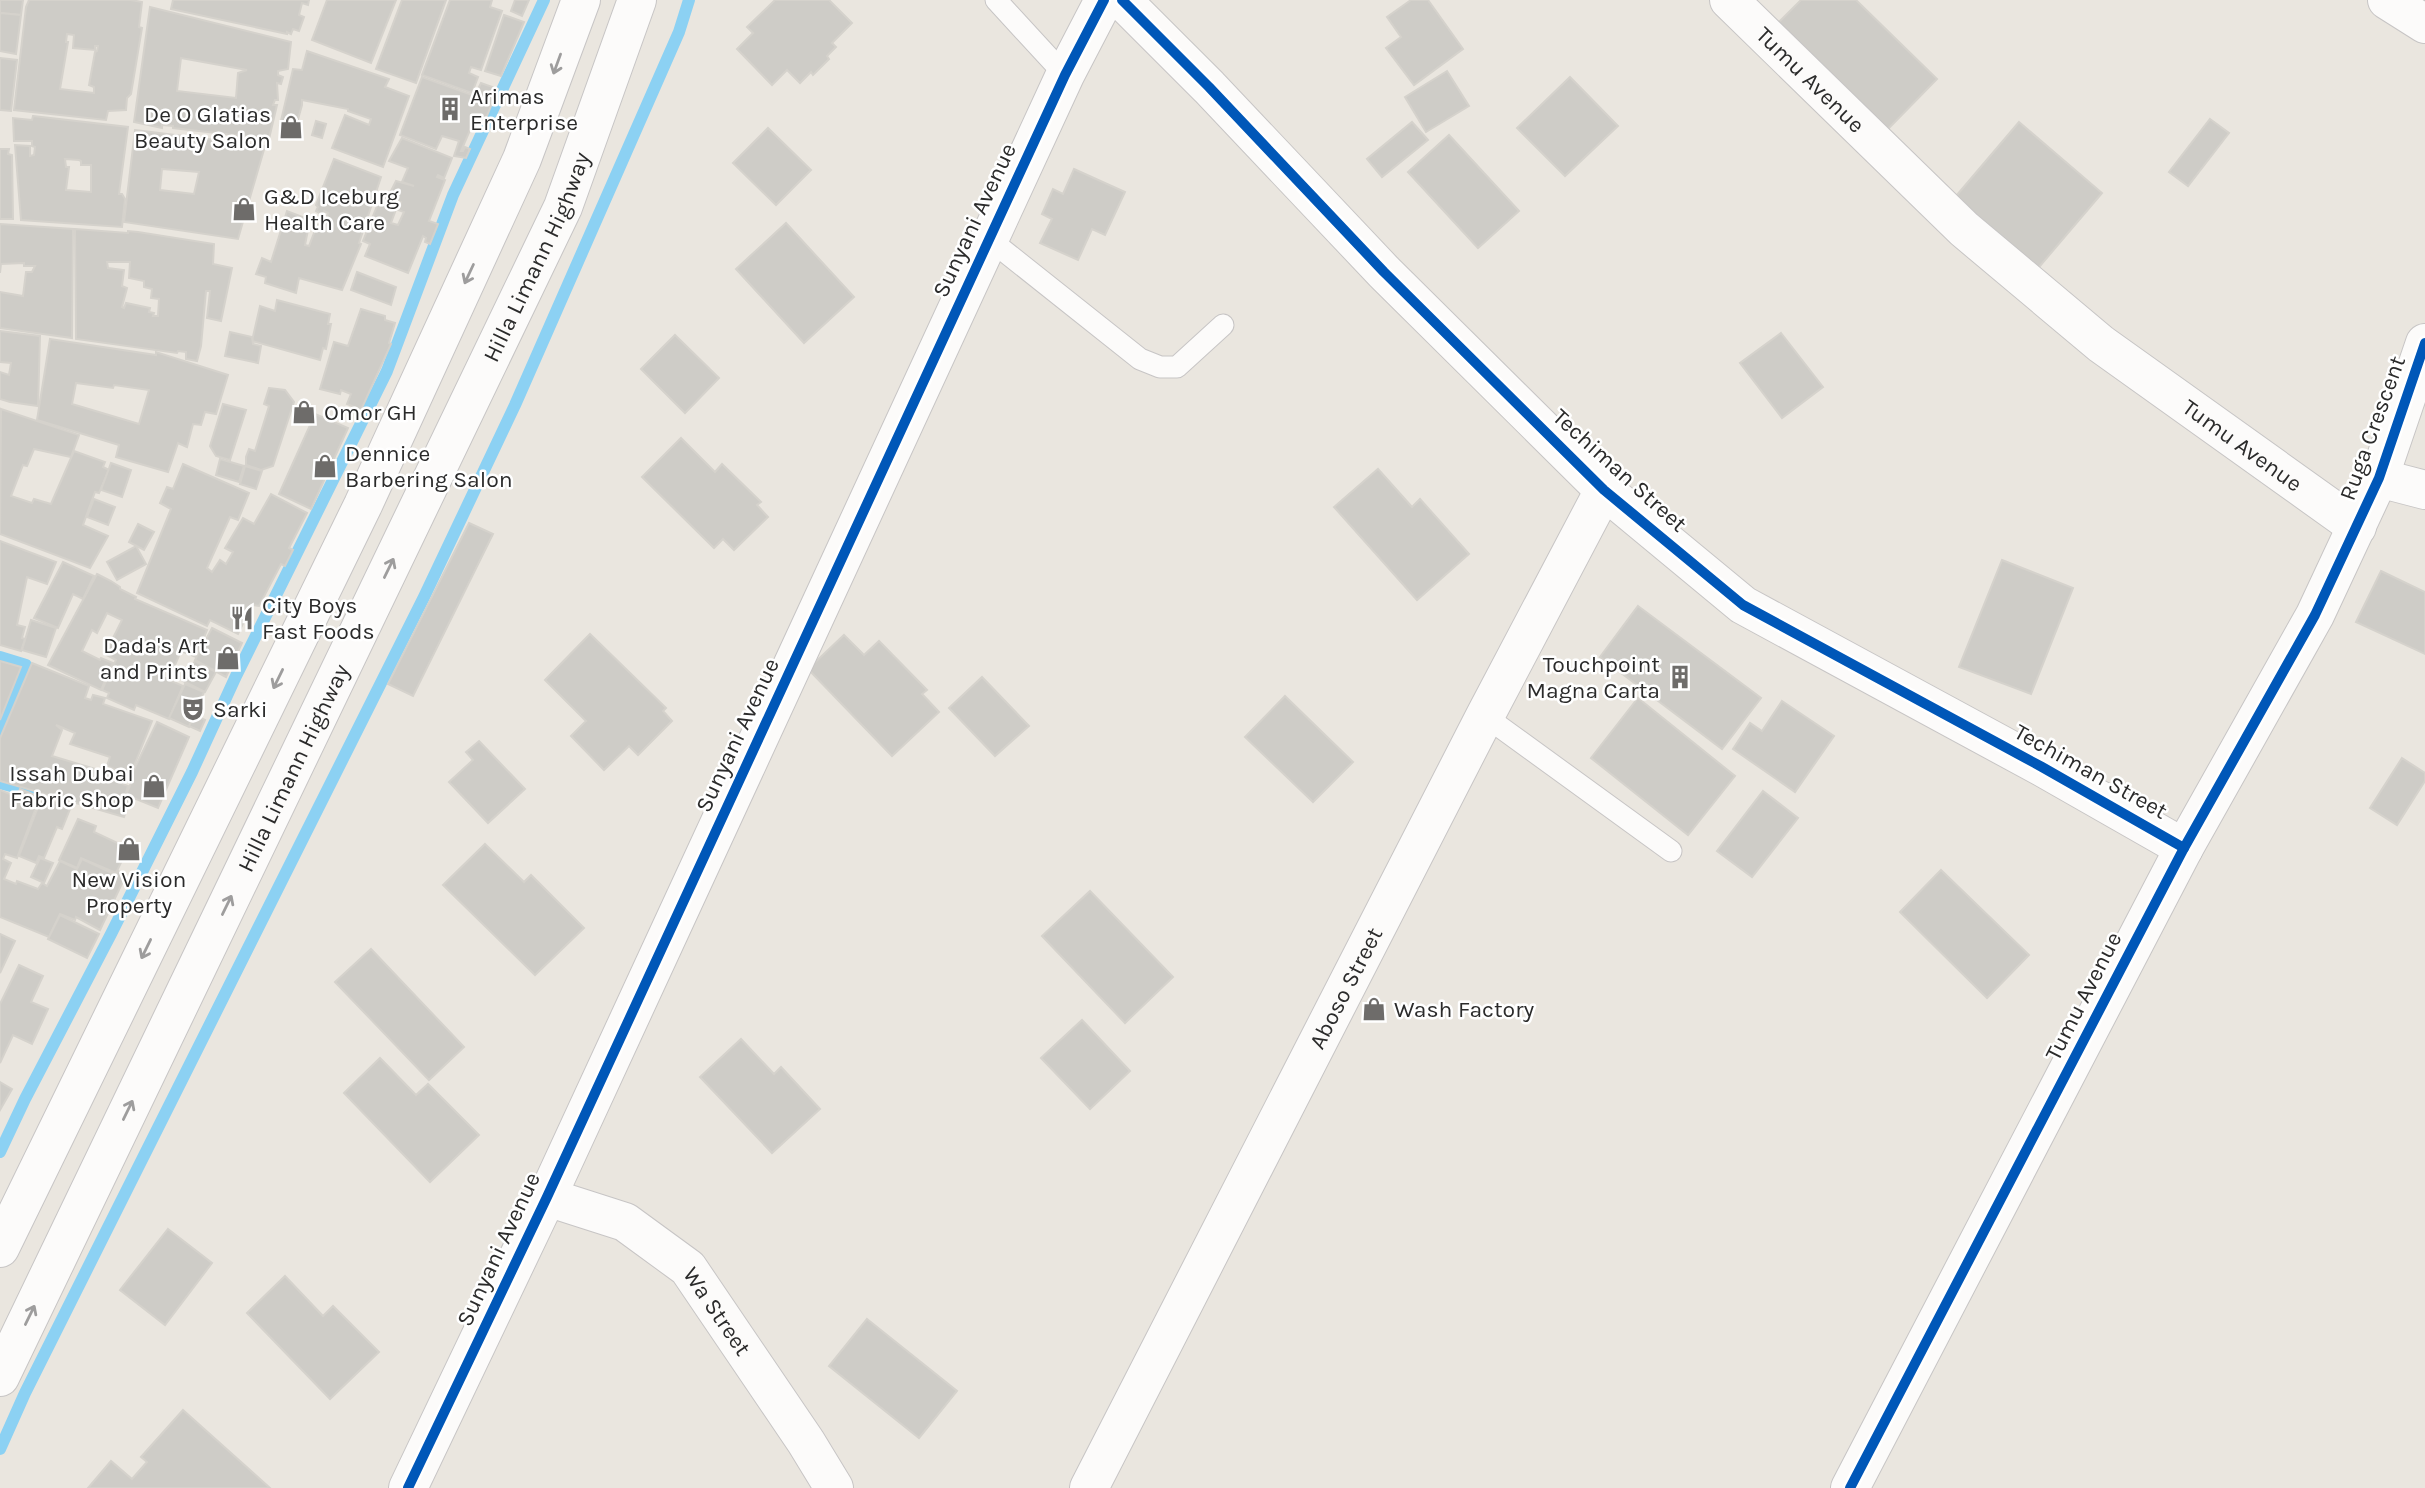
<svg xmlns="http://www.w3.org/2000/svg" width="2425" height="1488" font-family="Karla,sans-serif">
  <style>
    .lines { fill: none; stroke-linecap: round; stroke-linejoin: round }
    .stream { stroke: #8cd1f3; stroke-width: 12 }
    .building { fill: #ceccc7; stroke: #d5d2cc; stroke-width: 2; fill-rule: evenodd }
    .service-casing { stroke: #c7c5c5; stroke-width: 23 }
    .minor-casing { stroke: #c7c5c5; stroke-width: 40 }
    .tertiary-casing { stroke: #c7c5c5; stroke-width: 40 }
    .secondary-casing { stroke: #c7c5c5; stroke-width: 40 }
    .service { stroke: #fcfbfa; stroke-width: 21 }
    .minor { stroke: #fcfbfa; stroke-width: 38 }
    .tertiary { stroke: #fcfbfa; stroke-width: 38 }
    .secondary { stroke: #fcfbfa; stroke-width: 38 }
    .cycleway-casing { stroke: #fff; stroke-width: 15 }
    .cycleway { stroke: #0057b8; stroke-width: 10 }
    .oneway { stroke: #9e9d9d }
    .labels { text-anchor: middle; stroke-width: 5; stroke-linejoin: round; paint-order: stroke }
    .street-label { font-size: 23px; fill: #2b2b2b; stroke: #fff }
    .poi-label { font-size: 23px; fill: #2b2b2b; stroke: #fff; text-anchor: start }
  </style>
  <rect width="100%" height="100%" fill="#eae6df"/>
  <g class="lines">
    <g class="stream">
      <polyline points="0,657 26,665 0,734"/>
      <polyline points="0,783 38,793"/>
      <polyline points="0,1152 25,1099 111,934 192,772 236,676 387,371 453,195 544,0"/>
      <polyline points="0,1449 25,1393 424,597 515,405 679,32 689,0"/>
    </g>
  </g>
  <g class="building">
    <polygon points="0,0 23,0 21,15 0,13"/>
    <path d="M29 0H131L142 2 139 27 142 28 131 94 127 98 126 110 108 111 106 120 14 110 26 7ZM67 34 74 35 73 48 95 50V46H98L97 51 95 52 89 85 94 87V93L60 89 68 42H66Z"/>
    <polygon points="173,0 309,0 308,5 302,3 299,15 304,17 299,31 293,29 291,34 287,32 287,34 171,9"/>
    <polygon points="327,0 396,0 371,63 312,40"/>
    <polygon points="402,0 446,0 416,83 376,69"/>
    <polygon points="450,0 492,0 490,7 502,11 481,70 471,67 469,73 478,77 472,93 422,75"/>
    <polygon points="515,0 529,0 522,16 511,11"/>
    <polygon points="775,0 829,0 852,23 832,43 836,47 827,56 829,59 813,75 811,72 800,83 787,70 772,85 737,49 753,33 747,27"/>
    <polygon points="1411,0 1428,0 1463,49 1414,85 1386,48 1401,37 1387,17"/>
    <polygon points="1801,0 1856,0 1937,79 1886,131 1777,24"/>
    <path d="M150 7 291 42 288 69 278 71V75L283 77 281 84 277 83 278 100H275L273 105H277L269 139 173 128V126L162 125V128L134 122ZM181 58 247 70 238 73 236 98 177 91Z"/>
    <polygon points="0,13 21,15 16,54 0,51"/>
    <polygon points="504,15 524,22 501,76 485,71"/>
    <polygon points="307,51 389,79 385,87 409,96 383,167 332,148 345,115 369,125 371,119 348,111 348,109 302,100 302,105 295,130 280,125 293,69 302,70"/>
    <polygon points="0,58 17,60 11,111 0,110"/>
    <polygon points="1447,71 1469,106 1426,132 1405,97"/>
    <polygon points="422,77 472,95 475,95 481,83 498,89 484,123 473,123 461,151 463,151 465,147 470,149 466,158 454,156 459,141 442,136 436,149 400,135"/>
    <polygon points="1570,77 1618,126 1565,176 1517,128"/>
    <path d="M33 116 128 127 119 194H122L125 199 122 227 21 220 15 145 30 146V156L34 155 35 147 32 146V141H14L13 118 32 120ZM65 159 79 160 81 161V165H91V192L66 190 69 167H66Z"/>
    <polygon points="2210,119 2229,133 2188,186 2169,172"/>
    <polygon points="316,121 326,124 322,138 312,135"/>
    <polygon points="1412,122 1428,140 1382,177 1367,159"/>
    <polygon points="2019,122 2102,193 2034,273 1951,202"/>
    <polygon points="768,128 811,170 776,205 733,163"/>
    <path d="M135 130 265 146 238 239 124 222ZM162 169 199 172 194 194 160 190Z"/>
    <polygon points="1449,135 1519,211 1478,248 1408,172"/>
    <polygon points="402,138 452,158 444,178 438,175 437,177 445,180 429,221 438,224 430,244 425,242 426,238 423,236 408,273 365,256 370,244 363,241 381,196 398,204 391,223 398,225 404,212 398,210 401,202 388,197 396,181 414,186 402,182 408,168 389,161"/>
    <polygon points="0,149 9,149 8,154 12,155 13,219 0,219"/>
    <polygon points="334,159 381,177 359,243 361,244 342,290 299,278 296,293 265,283 266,277 256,274 262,258 271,262 287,211 310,220 305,245 309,246 317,225 323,227 328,213 324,211 323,215 316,211 318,207 316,205"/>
    <polygon points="1074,169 1125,192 1105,235 1092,229 1078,260 1040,243 1052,219 1042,214 1053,189 1063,194"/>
    <polygon points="786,223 854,297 804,343 736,269"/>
    <polygon points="0,224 73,229 72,338 0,328 0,292 23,296 26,272 32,272 35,266 24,266 24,263 1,264 0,273"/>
    <path d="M75 229 128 233V231L138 232 214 244 213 264 232 268 221 321 207 318 210 291H206L201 346 197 361 186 359V352L178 351 177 353 76 339ZM107 262H130L129 278 144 281V287L152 289 151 298 159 299 158 316H153L154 313 149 312 150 308 126 303 124 308 122 307 127 288 122 286 124 270 108 268Z"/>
    <polygon points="357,272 396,287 391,305 351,290"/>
    <polygon points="277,300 330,314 328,324 331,324 326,349 323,348 320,360 252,341 260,306 275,311"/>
    <polygon points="361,309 385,316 385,320 395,323 389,343 391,344 361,410 347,404 351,394 341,390 340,394 320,389 334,342 348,346"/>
    <polygon points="0,331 40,336 38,406 10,402 0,399 0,372 9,375 11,363 0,362"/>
    <polygon points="230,332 252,337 253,344 261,346 258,363 225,356"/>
    <polygon points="1781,333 1823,387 1782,418 1740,363"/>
    <polygon points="675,335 719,378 685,413 641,369"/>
    <path d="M50 339 156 355V352L228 375 216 414 205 412 201 425 193 424 187 447 178 443 168 472 116 457 119 445 37 420ZM76 383 113 388 114 385 149 390 139 424 72 404Z"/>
    <polygon points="269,388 285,390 294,402 273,466 261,470 246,465 246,457 249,449 255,451 269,406 264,404"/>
    <polygon points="223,404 246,410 230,460 216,456 210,446"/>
    <polygon points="1,409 79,435 71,457 34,449 27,466 23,465 11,496 32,503 34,499 51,504 74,451 105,462 103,467 109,470 99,493 95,492 83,525 108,536 90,568 0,534"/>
    <polygon points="315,414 348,428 311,509 279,494"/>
    <polygon points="681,438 715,472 722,464 761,502 757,505 768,517 734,550 723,539 714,548 642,477"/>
    <polygon points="220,459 244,466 239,482 216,475"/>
    <polygon points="111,463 131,470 122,497 101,490"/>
    <polygon points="183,464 249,493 238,520 230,517 207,568 212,572 220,560 226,564 233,552 225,548 243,518 254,524 271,494 307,513 289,548 293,550 285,566 281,564 259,606 252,605 238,634 210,620 207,626 137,593 171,509 160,503 167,487 173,489"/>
    <polygon points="245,466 262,471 256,489 240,484"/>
    <polygon points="1378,469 1412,507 1420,499 1469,554 1417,600 1334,507"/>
    <polygon points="94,499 115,507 108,525 87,517"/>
    <polygon points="469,523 493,534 413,696 388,684"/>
    <polygon points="138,524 154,532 144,550 129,542"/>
    <polygon points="0,541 56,562 47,584 27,577 17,625 25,627 22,638 25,639 21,651 0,645"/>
    <polygon points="136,546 146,564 117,580 107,562"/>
    <polygon points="2002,560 2073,588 2031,694 1959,667"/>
    <polygon points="63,562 94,576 83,599 73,594 58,628 34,618"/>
    <polygon points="2381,571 2425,592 2425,654 2356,622"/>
    <polygon points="97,574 111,581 120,587 120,589 136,597 135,599 207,630 196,657 181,651 172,672 162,667 158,675 183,686 169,719 136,705 134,710 107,698 109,693 102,690 116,660 105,654 122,620 107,613 97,633 92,630 82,651 100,660 101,658 113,663 101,690 48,665"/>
    <polygon points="1638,606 1761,698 1722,749 1600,657"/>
    <polygon points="31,620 56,628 46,657 22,650"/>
    <polygon points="212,628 242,643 226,677 195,660"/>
    <polygon points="590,634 666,708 663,711 672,721 638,755 629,746 604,770 571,736 586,721 545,680"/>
    <polygon points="844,635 864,655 879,641 927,690 922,694 939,712 892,756 808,669"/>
    <polygon points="0,661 21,667 0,720"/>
    <polygon points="195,661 216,672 205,692 183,681"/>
    <polygon points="32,663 89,686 85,698 91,700 93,695 105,698 103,704 152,721 130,776 107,766 110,757 70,744 75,733 56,725 62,730 52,756 125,778 123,784 128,786 125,796 130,798 124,817 0,781 0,738"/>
    <polygon points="982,677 1029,726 995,756 949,708"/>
    <polygon points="185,684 204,692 189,727 169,718"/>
    <polygon points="1285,696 1353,762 1313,802 1245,737"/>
    <polygon points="1638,698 1735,776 1688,835 1591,758"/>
    <polygon points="1782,701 1834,736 1795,792 1733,749 1750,723 1762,731"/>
    <polygon points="195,715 205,720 200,731 189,726"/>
    <polygon points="157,722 189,737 158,808 126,795 131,783 128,782"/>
    <polygon points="479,741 525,789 488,823 449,782 473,760 466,752"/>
    <polygon points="2402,758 2425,773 2425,781 2397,825 2370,808"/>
    <polygon points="20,789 40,797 17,858 5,854 3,859 11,863 4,879 16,884 17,881 38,889 42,883 47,886 60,861 77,869 82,859 116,875 118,871 126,875 100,930 76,917 75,920 60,914 49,937 0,917 0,790 17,797"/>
    <polygon points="1763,791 1798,818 1752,877 1717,851"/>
    <polygon points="42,797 70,809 62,829 57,827 44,858 39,856 36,863 19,856"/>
    <polygon points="78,819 96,826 94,832 128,848 116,873 81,858 77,868 59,860"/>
    <polygon points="485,844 524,882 531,875 584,928 535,975 443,885"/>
    <polygon points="40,858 53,863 44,883 31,877"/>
    <polygon points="1941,870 2029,955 1987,998 1900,912"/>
    <polygon points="1090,891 1173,977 1125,1023 1042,936"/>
    <polygon points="60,915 99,934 87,958 48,939"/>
    <polygon points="0,934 15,941 0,973"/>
    <polygon points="371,949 464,1047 429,1080 335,982"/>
    <polygon points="19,965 43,976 31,1002 48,1009 32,1044 13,1035 0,1063 0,1004"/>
    <polygon points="1082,1020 1130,1071 1090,1109 1041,1058"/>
    <polygon points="741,1039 774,1074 781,1067 820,1109 772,1153 700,1077"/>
    <polygon points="380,1058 416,1095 428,1084 479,1135 430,1182 344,1093"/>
    <polygon points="0,1082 12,1089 0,1110"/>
    <polygon points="168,1229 212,1263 165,1325 120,1290"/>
    <polygon points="285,1276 323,1316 333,1306 379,1352 330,1399 247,1313"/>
    <polygon points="867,1319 957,1391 919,1438 829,1366"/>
    <polygon points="183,1410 270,1488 88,1488 111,1461 132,1479 147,1462 141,1457"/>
  </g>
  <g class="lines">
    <g class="service-casing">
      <g id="service">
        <polyline points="996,0 1065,75"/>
        <polyline points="989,239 1140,359 1160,367 1177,367 1223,325"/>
        <polyline points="1485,716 1671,851"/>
      </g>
    </g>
    <g class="minor-casing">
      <g id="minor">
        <polyline points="1122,0 1209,87 1384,272 1604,490 1743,605 2042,767 2184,848"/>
        <path id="s1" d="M1729 0 1964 229 2101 344 2357 527"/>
        <polyline points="2387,0 2425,24"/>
        <polyline points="2379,478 2425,490"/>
        <path id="s2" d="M547 1197 625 1222 688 1268 806 1442 834 1488"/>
        <path id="s3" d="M1089 1488 1485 716 1604 490"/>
        <polyline points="1850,1488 2184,848 2315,615 2379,478 2425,343"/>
      </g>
    </g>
    <g class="tertiary-casing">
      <polyline id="tertiary" points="408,1488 547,1197 1065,75 1104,0"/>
    </g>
    <g class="secondary-casing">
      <g id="secondary">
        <polyline points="0,1248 363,505 522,159 581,0"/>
        <path id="s4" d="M0 1377 563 207 637 0"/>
      </g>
    </g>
    <use href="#service" class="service"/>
    <use href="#minor" class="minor"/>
    <use href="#tertiary" class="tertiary"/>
    <use href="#secondary" class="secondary"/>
    <g class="cycleway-casing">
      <g id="cycleway">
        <polyline points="1122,0 1209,87 1384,272 1604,490 1743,605 2042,767 2184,848"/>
        <polyline points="408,1488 547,1197 1065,75 1104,0"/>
        <polyline points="1850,1488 2184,848 2315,615 2379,478 2425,343"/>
      </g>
    </g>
    <use href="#cycleway" class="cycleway"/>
  </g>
  <defs><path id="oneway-shaft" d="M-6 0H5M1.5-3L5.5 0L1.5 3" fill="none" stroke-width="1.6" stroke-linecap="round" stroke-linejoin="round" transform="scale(1.75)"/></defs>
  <g class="oneway">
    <use href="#oneway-shaft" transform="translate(557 64) rotate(110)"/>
    <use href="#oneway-shaft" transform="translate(469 274) rotate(115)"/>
    <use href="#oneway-shaft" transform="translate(389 568) rotate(-64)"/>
    <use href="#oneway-shaft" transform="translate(278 679) rotate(116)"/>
    <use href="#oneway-shaft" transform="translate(227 905) rotate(-64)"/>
    <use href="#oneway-shaft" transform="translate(146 949) rotate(116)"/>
    <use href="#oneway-shaft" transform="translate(128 1110) rotate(-64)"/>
    <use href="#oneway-shaft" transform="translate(30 1315) rotate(-64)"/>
  </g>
  <defs>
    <g id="building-bare" transform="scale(1.89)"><path d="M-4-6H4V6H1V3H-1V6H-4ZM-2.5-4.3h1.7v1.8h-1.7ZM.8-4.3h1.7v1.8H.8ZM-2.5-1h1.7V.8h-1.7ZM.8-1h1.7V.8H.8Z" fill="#6e6c6a" stroke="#fff" stroke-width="2.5" paint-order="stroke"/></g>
    <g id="shop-bare" transform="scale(1.89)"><path d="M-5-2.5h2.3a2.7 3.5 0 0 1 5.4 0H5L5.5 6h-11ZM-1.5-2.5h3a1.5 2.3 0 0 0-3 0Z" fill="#6e6c6a" stroke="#fff" stroke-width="2.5" paint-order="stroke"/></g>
    <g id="restaurant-bare" transform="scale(1.89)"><path d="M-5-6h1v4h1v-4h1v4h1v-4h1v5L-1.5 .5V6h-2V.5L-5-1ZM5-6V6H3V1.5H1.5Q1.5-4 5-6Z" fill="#6e6c6a" stroke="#fff" stroke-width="2.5" paint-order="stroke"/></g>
    <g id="theatre-bare" transform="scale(1.89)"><path d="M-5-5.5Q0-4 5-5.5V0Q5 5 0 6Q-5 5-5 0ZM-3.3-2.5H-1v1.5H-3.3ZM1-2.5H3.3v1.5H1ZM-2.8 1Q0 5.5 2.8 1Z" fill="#6e6c6a" stroke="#fff" stroke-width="2.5" paint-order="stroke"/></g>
  </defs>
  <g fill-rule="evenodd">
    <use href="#building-bare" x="450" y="109"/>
    <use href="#shop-bare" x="291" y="127"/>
    <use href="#shop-bare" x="244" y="209"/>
    <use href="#shop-bare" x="304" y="412"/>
    <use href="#shop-bare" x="325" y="466"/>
    <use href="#restaurant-bare" x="242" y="618"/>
    <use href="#shop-bare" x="228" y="658"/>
    <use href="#building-bare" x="1680" y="677"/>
    <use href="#theatre-bare" x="193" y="709"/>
    <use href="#shop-bare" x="154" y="786"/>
    <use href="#shop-bare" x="129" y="849"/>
    <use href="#shop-bare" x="1374" y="1009"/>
  </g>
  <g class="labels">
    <g class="street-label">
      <text dy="8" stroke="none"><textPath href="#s1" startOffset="114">Tumu Avenue</textPath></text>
      <text transform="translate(974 220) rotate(-65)" y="8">Sunyani Avenue</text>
      <text dy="8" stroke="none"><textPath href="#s4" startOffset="1242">Hilla Limann Highway</textPath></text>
      <text transform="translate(2372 428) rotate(-70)" y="8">Ruga Crescent</text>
      <text dy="8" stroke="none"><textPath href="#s1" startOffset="681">Tumu Avenue</textPath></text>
      <text transform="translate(1620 470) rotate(42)" y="8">Techiman Street</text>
      <text transform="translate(737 735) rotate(-65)" y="8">Sunyani Avenue</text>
      <text dy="8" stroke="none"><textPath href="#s4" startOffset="676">Hilla Limann Highway</textPath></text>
      <text transform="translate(2091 771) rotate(29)" y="8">Techiman Street</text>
      <text dy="8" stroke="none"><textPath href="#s3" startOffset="562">Aboso Street</textPath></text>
      <text transform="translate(2083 996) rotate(-63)" y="8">Tumu Avenue</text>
      <text transform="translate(498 1249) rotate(-65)" y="8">Sunyani Avenue</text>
      <text dy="8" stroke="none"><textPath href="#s2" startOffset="212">Wa Street</textPath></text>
    </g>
    <g class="poi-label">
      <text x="470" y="104">Arimas<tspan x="470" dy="26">Enterprise</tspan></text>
      <text x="271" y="122" text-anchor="end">De O Glatias<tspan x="271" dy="26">Beauty Salon</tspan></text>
      <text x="264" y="204">G&amp;D Iceburg<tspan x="264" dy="26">Health Care</tspan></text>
      <text x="324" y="420">Omor GH</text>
      <text x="345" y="461">Dennice<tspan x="345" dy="26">Barbering Salon</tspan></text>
      <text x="262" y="613">City Boys<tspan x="262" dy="26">Fast Foods</tspan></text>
      <text x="208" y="653" text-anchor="end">Dada's Art<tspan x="208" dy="26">and Prints</tspan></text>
      <text x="1660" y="672" text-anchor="end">Touchpoint<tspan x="1660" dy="26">Magna Carta</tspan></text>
      <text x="213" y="717">Sarki</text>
      <text x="134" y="781" text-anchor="end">Issah Dubai<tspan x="134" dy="26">Fabric Shop</tspan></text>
      <text x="129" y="887" text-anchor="middle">New Vision<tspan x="129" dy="26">Property</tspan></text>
      <text x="1394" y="1017">Wash Factory</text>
    </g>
  </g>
</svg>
